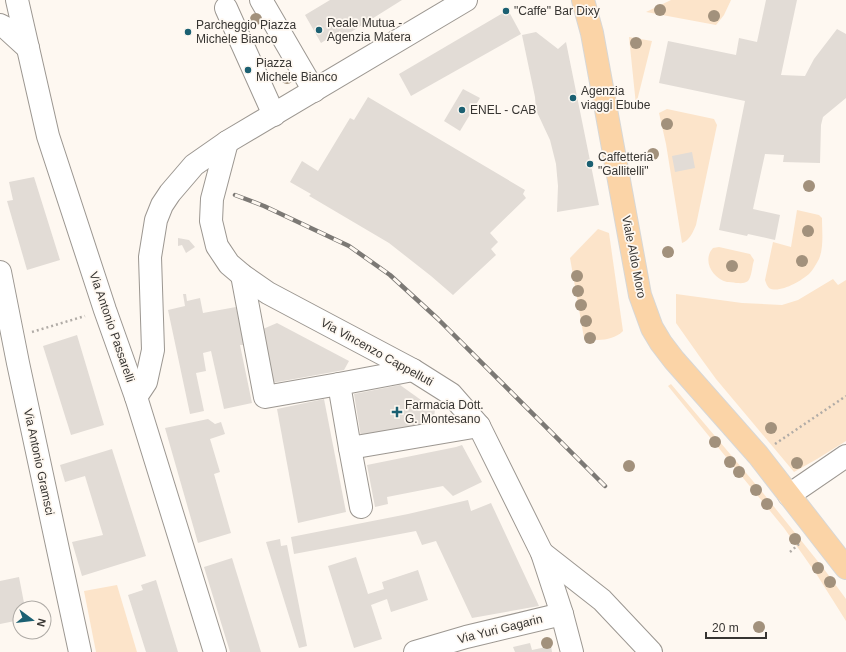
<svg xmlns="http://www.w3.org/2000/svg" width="846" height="652" font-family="Helvetica,sans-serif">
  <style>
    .green { fill: #fce4ca }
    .building { fill: #e2dcd6 }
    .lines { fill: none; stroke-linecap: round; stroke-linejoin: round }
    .minor-casing { stroke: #9c9791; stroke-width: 24 }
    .major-casing { stroke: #d7d7d6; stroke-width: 24 }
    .path { stroke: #b1aca7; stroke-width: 2.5; stroke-dasharray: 2 3; stroke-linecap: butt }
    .minor { stroke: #fff; stroke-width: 22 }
    .major { stroke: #fbd4a7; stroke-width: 22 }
    .rail-casing { stroke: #7c7975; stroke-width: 4.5 }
    .rail { stroke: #fef8f1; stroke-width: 3; stroke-dasharray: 9; stroke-linecap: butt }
    .tree { fill: #a2917c }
    .poi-dot { fill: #1b6072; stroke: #fef8f1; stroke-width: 1.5 }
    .labels { text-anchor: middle; stroke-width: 3.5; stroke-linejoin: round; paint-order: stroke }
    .poi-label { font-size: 12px; fill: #373532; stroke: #fef8f1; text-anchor: start }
    .street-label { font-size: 12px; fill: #373532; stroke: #fef8f1 }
  </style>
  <rect width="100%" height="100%" fill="#fef8f1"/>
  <g class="green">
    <polygon points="671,0 731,0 724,15 716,25 646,12"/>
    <polygon points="629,37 652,41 636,105"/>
    <path d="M667 109 714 119 717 125 696 225C693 232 690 240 682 243L666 144 659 113Z"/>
    <path d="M797 210 819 215 822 218C822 231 824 247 819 259 816 264 813 270 809 274 801 281 779 294 769 288 767 286 766 283 765 280L773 242 791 247Z"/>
    <path d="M598 229 609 233 623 331C614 340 597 342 584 338L570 258Z"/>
    <path d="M719 247 750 254 754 260C752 266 752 276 748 281 744 284 740 283 736 283 733 282 729 282 727 282 712 278 702 260 713 248Z"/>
    <polygon points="833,279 838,285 846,280 846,441 817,459 794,472 716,379 700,357 676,323 676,294 742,303 782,305 798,300"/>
    <polygon points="671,384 763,493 824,569 846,599 846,621 817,575 784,528 668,386"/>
    <polygon points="117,585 137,652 96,652 84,591"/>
  </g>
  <g class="building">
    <polygon points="330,0 402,0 343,37 340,31 321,43 305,15"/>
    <polygon points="766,0 797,0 781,75 805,76 814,59 837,29 846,34 846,98 823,117 821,125 820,163 783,162 784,155 765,154 753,209 780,215 775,240 748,234 747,236 719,230 745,101 659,83 668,41 736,55 739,38 757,42"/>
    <polygon points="508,10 521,34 411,96 399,74"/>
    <polygon points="536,32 558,49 566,42 599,205 557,212 558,186 556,164 550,140 536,110 535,97 522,35"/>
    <polygon points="463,89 480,98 460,131 444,121"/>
    <polygon points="368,97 525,190 523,194 526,198 490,233 498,242 491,249 496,255 453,295 431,276 389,243 311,197 309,196 311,194 290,182 302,161 318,171 350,118 354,120"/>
    <polygon points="692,152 695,168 675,172 672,156"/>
    <polygon points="34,177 60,260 27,270 7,201 13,200 9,182"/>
    <polygon points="178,238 189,240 195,247 186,253 182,245 178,246"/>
    <polygon points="183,294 186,294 187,301 200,298 203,313 236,307 244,345 240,345 252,403 224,409 211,351 203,353 206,371 196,373 204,411 190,414 168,310 185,306"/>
    <polygon points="277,323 349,361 344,370 272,383 263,329"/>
    <polygon points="77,335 104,425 71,435 43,346"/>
    <polygon points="400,385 435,410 433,424 361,437 354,394"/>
    <polygon points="324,399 346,512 298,523 277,409"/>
    <polygon points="208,419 215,424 221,422 225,434 210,439 220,472 214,474 231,533 198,543 165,428"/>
    <polygon points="462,445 482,482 453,496 443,486 387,497 388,504 375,507 367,465 456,447"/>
    <polygon points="112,449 146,556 82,576 72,542 103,535 85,476 65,482 60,465"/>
    <polygon points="468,500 471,511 491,503 539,606 472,618 436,541 422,545 416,531 294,554 291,537 408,514"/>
    <polygon points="280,539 281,546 287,545 307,646 299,648 266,542"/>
    <polygon points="356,557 368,594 384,589 382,582 418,570 428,600 391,612 387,599 371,605 382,639 354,648 328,566"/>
    <polygon points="232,558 261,652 230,652 204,567"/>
    <polygon points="19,577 25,608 20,608 20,620 0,624 0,581"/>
    <polygon points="156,580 178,652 146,652 128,595 143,590 141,585"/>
    <polygon points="530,643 532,650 551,646 552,652 515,652 513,647"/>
  </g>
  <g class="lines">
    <g class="minor-casing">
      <g id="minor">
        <polyline points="17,0 48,136 105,310 136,397 215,652"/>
        <polyline points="261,0 314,91"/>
        <polyline points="226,8 274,115"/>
        <polyline points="0,25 6,28 28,48"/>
        <polyline points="227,142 212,199 211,221 217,246 229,264 242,275 268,293 413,370 451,394 479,426 542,553 562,614 572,652"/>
        <polyline points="0,272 18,363 80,652"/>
        <polyline points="242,275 265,397 339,384"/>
        <polyline points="413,370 339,384 350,448 479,426"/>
        <polyline points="136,397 146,382 153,350 150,257 156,220 162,205 170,193 194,165 227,142 466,0"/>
        <polyline points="350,448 361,507"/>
        <polyline points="789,495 846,456"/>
        <polyline points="542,553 602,600 651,652"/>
        <polyline points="415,652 466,637 562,614"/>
      </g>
    </g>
    <g class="major-casing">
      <polyline id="major" points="583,0 592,33 640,295 652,328 661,343 674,360 758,455 846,568"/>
    </g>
    <g class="path">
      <polyline points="32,332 85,316"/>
      <polyline points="775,444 846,396"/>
      <polyline points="790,552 800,543"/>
    </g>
    <use href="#minor" class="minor"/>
    <use href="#major" class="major"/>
    <g class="rail-casing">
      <polyline id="rail" points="235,195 264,206 349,246 390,275 438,319 605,486"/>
    </g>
    <use href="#rail" class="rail"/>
  </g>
  <g class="tree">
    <circle cx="660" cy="10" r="6"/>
    <circle cx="714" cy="16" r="6"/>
    <circle cx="256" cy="19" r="6"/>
    <circle cx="636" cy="43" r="6"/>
    <circle cx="287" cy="78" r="6"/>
    <circle cx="667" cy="124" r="6"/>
    <circle cx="653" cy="154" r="6"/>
    <circle cx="809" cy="186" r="6"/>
    <circle cx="808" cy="231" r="6"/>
    <circle cx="668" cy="252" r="6"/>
    <circle cx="802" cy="261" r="6"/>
    <circle cx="732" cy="266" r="6"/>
    <circle cx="577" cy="276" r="6"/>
    <circle cx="578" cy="291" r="6"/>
    <circle cx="581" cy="305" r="6"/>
    <circle cx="586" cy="321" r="6"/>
    <circle cx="590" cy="338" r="6"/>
    <circle cx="771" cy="428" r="6"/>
    <circle cx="715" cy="442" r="6"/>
    <circle cx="730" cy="462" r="6"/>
    <circle cx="797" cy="463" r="6"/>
    <circle cx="629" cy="466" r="6"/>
    <circle cx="739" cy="472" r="6"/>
    <circle cx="756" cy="490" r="6"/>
    <circle cx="767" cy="504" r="6"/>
    <circle cx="795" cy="539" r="6"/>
    <circle cx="818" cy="568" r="6"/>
    <circle cx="830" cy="582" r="6"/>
    <circle cx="759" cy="627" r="6"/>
    <circle cx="547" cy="643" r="6"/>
  </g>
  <g class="poi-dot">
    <circle cx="506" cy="11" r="4"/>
    <circle cx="319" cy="30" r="4"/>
    <circle cx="188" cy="32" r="4"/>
    <circle cx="248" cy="70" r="4"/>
    <circle cx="573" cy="98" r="4"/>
    <circle cx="462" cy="110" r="4"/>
    <circle cx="590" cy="164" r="4"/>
    <path d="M395 406h4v4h4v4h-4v4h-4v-4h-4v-4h4z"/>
  </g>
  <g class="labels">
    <g class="poi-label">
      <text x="514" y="15">"Caffe" Bar Dixy</text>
      <text x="327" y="27">Reale Mutua -<tspan x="327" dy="14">Agenzia Matera</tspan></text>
      <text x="196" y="29">Parcheggio Piazza<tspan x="196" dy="14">Michele Bianco</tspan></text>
      <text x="256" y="67">Piazza<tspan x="256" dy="14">Michele Bianco</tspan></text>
      <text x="581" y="95">Agenzia<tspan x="581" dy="14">viaggi Ebube</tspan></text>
      <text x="470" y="114">ENEL - CAB</text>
      <text x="598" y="161">Caffetteria<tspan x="598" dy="14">"Gallitelli"</tspan></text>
      <text x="405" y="409">Farmacia Dott.<tspan x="405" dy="14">G. Montesano</tspan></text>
    </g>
    <g class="street-label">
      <text transform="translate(634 257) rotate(79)" y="4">Viale Aldo Moro</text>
      <text transform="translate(112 327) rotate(71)" y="4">Via Antonio Passarelli</text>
      <text transform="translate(377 352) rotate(29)" y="4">Via Vincenzo Cappelluti</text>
      <text transform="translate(39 462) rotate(78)" y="4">Via Antonio Gramsci</text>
      <text transform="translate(500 629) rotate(-14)" y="4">Via Yuri Gagarin</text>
    </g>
  </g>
  <g transform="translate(32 620) rotate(105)"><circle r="19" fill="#fef8f1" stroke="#aeaaa5"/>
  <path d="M0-3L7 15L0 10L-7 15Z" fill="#1b6072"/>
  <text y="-6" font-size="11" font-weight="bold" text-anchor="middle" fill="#373532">N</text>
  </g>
  <path d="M706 632v6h60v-6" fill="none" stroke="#373532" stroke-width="2"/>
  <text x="712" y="632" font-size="12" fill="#373532" stroke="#fef8f1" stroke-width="3" paint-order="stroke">20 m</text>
</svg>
